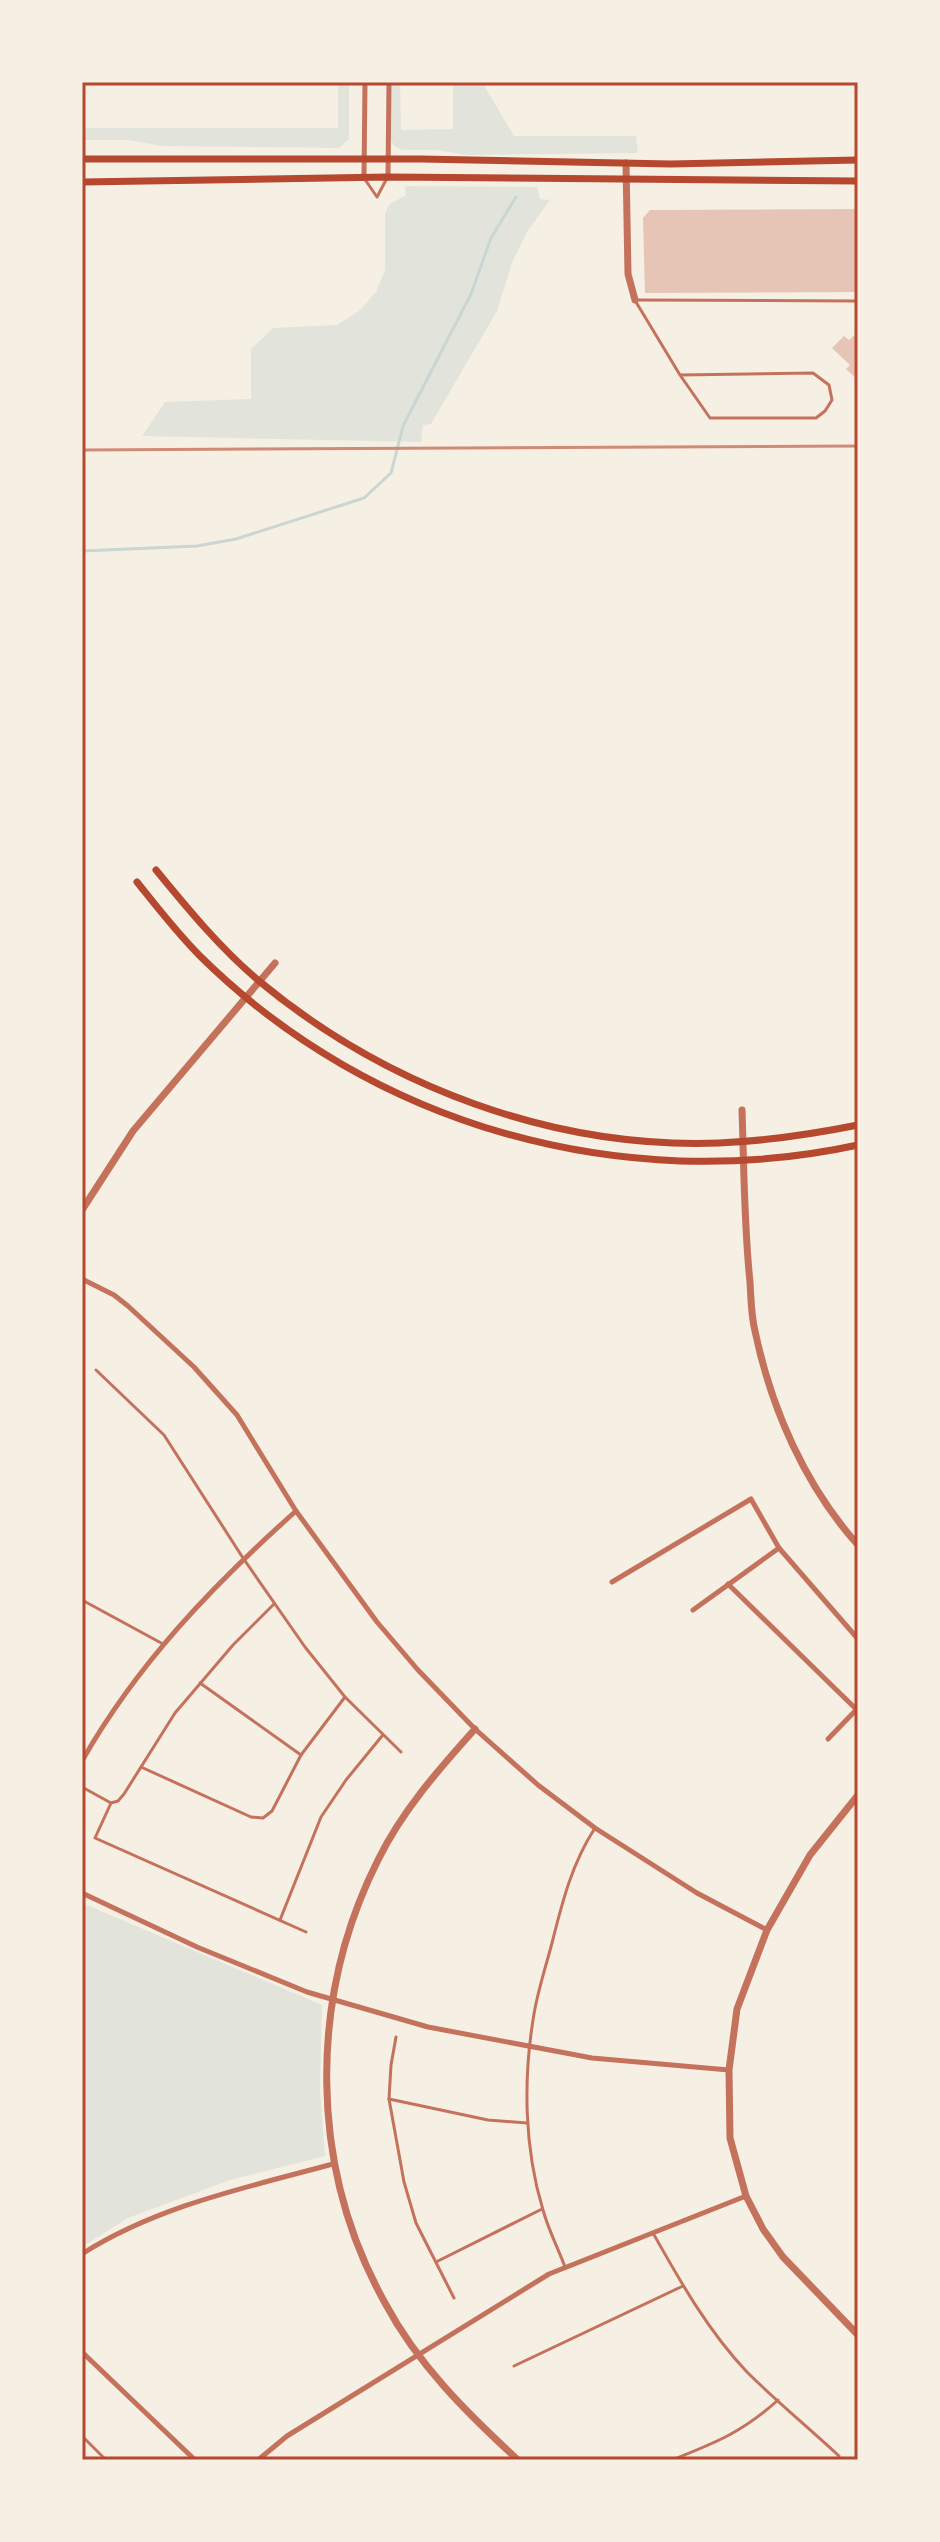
<svg xmlns="http://www.w3.org/2000/svg" width="940" height="2542" font-family="Helvetica,sans-serif">
  <style>
    .green { fill: #e2e4dc }
    .lines { fill: none; stroke-linecap: round; stroke-linejoin: round }
    .stream { stroke: #c9d6d2; stroke-width: 3 }
    .building { fill: #e6c5b7 }
    .service { stroke: #c5725c; stroke-width: 3 }
    .minor { stroke: #c5725c; stroke-width: 5 }
    .tertiary { stroke: #c5725c; stroke-width: 7 }
    .secondary { stroke: #b5482f; stroke-width: 7 }
    .rail { stroke: #cf8b77; stroke-width: 3 }
    .neatline { fill: none; stroke: #b5482f; stroke-width: 3 }
  </style>
  <rect width="100%" height="100%" fill="#f6efe4"/>
  <g class="green">
    <polygon points="338,82 349,82 349,139 339,148 162,146 128,140 82,140 82,128 338,128"/>
    <polygon points="391,82 400,82 401,130 453,129 453,82 482,82 514,136 636,136 638,153 467,155 437,150 402,150 394,146 390,137"/>
    <polygon points="405,186 537,187 540,199 550,200 527,232 512,263 497,311 431,424 423,425 421,442 142,436 165,402 251,399 251,349 273,328 337,325 359,311 376,292 385,270 385,213 390,204 406,195"/>
    <polygon points="82,1903 322,2005 320,2090 325,2156 230,2180 128,2218 82,2247"/>
  </g>
  <g class="lines">
    <polyline class="stream" points="82,551 197,546 236,539 364,498 391,473 403,426 471,294 491,238 516,197"/>
  </g>
  <g class="building">
    <polygon points="858,209 858,292 645,293 643,218 650,210"/>
    <polygon points="858,332 858,380 846,369 850,365 832,348 844,336 849,340"/>
  </g>
  <g class="lines">
    <g class="service">
      <polyline points="364,178 377,197 387,178"/>
      <polyline points="638,300 858,301"/>
      <polyline points="636,302 680,375 710,418 816,418 825,411 832,400 829,385 813,373 680,375"/>
      <polyline points="96,1370 164,1435 243,1558 305,1647 345,1697 401,1752"/>
      <polyline points="82,1600 163,1644"/>
      <polyline points="274,1604 233,1645 175,1713 124,1794 118,1801 111,1803 95,1838 306,1932"/>
      <polyline points="200,1683 301,1755"/>
      <polyline points="141,1767 251,1817 263,1818 272,1811 301,1755 345,1697"/>
      <polyline points="82,1787 111,1803"/>
      <polyline points="280,1920 321,1817 346,1780 382,1736"/>
      <polyline points="396,2037 391,2065 389,2099 404,2182 416,2223 454,2298"/>
      <polyline points="389,2099 488,2120 527,2123"/>
      <path d="M653 2233C680 2281 708 2331 747 2372 776 2401 809 2428 839 2456"/>
      <polyline points="436,2262 542,2209"/>
      <path d="M565 2267C558 2248 548 2229 543 2210 524 2148 523 2078 534 2014 538 1990 546 1966 552 1943 562 1903 572 1863 595 1828"/>
      <polyline points="514,2366 683,2286"/>
      <polyline points="82,2436 106,2460"/>
      <path d="M672 2460C715 2443 743 2432 778 2400"/>
    </g>
    <g class="minor">
      <polyline points="364,177 365,82"/>
      <polyline points="388,177 389,82"/>
      <polyline points="82,1279 114,1295 128,1306 194,1367 237,1415 296,1511 377,1622 418,1670 475,1729 538,1785 595,1828 697,1893 767,1930"/>
      <polyline points="612,1582 751,1499 779,1548 858,1639"/>
      <polyline points="728,1584 857,1710"/>
      <polyline points="693,1610 779,1548"/>
      <polyline points="828,1739 857,1709"/>
      <path d="M82 1761C137 1664 213 1585 296 1511"/>
      <polyline points="82,1893 197,1947 307,1992 428,2027 592,2058 729,2070"/>
      <path d="M82 2254C157 2206 248 2187 333 2164"/>
      <polyline points="82,2352 195,2460"/>
      <polyline points="258,2460 287,2436 549,2274 746,2196"/>
    </g>
    <g class="tertiary">
      <polyline points="626,163 628,274 635,300"/>
      <path d="M742 1110C744 1168 744 1225 750 1282 751 1298 751 1315 755 1331 771 1408 805 1486 858 1545"/>
      <polyline points="82,1210 133,1131 275,963"/>
      <path d="M475 1729C439 1769 402 1811 378 1860 308 1999 309 2167 385 2303 418 2365 467 2413 518 2460"/>
      <polyline points="858,1795 810,1855 767,1930 737,2009 729,2070 730,2138 746,2196 763,2229 783,2257 858,2335"/>
    </g>
    <g class="secondary">
      <polyline points="82,159 421,159 671,164 858,160"/>
      <polyline points="82,182 388,177 858,181"/>
      <path d="M156 870C188 909 220 948 259 981 387 1087 553 1149 719 1143 766 1141 813 1134 858 1125"/>
      <path d="M137 882C157 907 177 933 200 956 372 1126 622 1196 858 1145"/>
    </g>
    <polyline class="rail" points="82,450 858,446"/>
  </g>
  <rect width="940" height="2542" fill="none" stroke="#f6efe4" stroke-width="168"/>
  <rect x="84" y="84" width="772" height="2374" class="neatline"/>
</svg>
